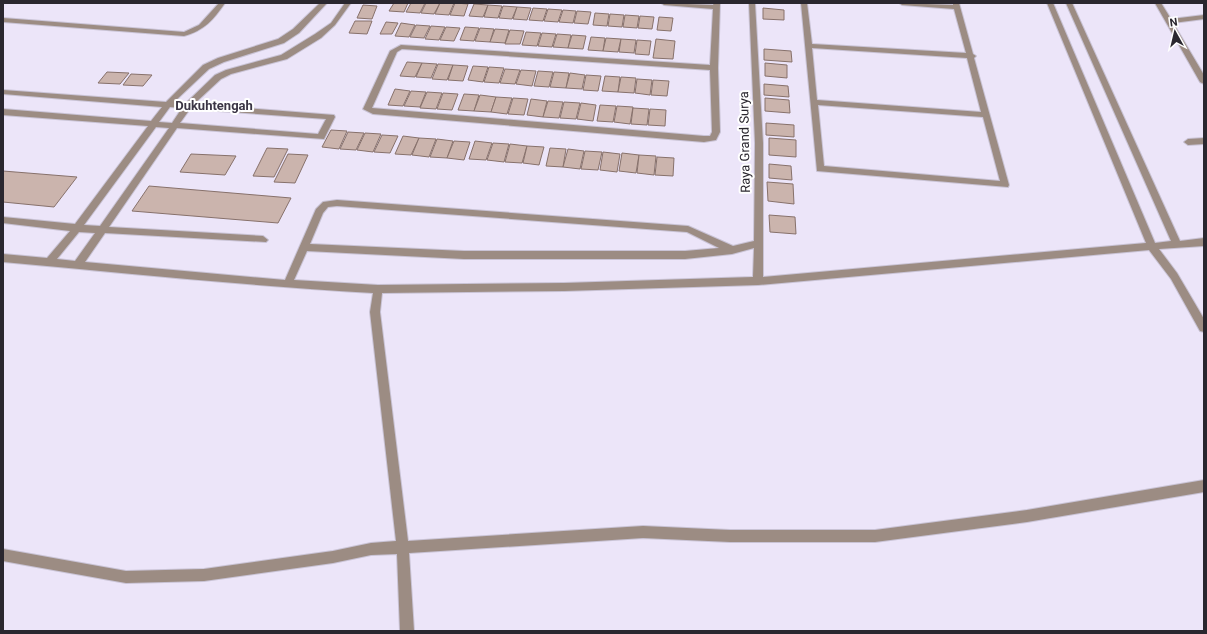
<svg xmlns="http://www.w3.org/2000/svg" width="1207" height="634" font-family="Roboto,sans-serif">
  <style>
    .building { fill: #cbb4ad; stroke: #87716b }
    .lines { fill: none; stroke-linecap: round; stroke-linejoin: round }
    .minor-casing { stroke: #c9c3d5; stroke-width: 2 }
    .minor { fill: #9c8c83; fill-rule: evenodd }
    .labels { text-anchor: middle; stroke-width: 4; stroke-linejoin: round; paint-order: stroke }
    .far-quarter-label { font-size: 13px; font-weight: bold; fill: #3b3545; stroke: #fff }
    .street-label { font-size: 13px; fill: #2a272f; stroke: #fff }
  </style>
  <rect width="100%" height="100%" fill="#ece5f9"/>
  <g class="building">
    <polygon points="394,3 408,3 404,12 389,11"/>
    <polygon points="411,3 425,3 420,13 406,12"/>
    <polygon points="426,3 440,3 434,14 421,13"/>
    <polygon points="440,3 454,3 449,15 435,14"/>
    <polygon points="455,3 468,4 464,16 450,15"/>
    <polygon points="474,4 488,5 483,17 469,16"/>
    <polygon points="363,5 377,6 372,19 357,18"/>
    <polygon points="488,5 502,6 498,18 484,17"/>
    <polygon points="503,6 517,7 512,19 499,18"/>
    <polygon points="517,7 531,8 527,20 513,19"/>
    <polygon points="533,8 547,9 543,21 529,20"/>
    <polygon points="763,8 784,10 784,20 763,19"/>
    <polygon points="548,9 562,10 558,22 544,21"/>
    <polygon points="563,10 576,11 573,23 559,22"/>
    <polygon points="577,11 591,12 588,24 574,23"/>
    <polygon points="595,13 609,14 607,26 593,25"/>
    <polygon points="610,14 624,15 622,27 608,26"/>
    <polygon points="625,15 639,16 637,28 623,27"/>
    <polygon points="640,16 654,17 652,29 638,28"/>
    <polygon points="659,17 673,18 671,31 657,30"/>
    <polygon points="355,21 372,21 367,34 349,33"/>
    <polygon points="386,22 398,23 392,34 380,34"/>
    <polygon points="401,23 415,25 409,37 395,36"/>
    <polygon points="416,25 430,26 424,38 410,37"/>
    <polygon points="431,26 445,27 439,40 425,39"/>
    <polygon points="446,27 460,28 454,41 440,40"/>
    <polygon points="465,27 479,28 474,41 460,40"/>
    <polygon points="480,28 494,29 490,42 475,41"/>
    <polygon points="495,29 509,30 505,43 490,42"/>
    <polygon points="510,30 524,31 520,44 505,44"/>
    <polygon points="526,32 541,33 537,46 522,45"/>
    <polygon points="542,33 556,34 552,47 538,46"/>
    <polygon points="557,34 571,35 568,48 553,47"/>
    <polygon points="572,35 586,36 583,49 568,48"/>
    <polygon points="591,37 605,38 603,51 588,50"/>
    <polygon points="606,38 621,39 618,52 603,51"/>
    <polygon points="621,39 636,40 634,53 619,52"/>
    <polygon points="656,39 675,41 673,59 653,58"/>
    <polygon points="637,40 651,41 649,55 635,54"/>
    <polygon points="764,49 791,51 792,62 764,60"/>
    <polygon points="407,62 422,63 415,77 400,76"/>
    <polygon points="422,63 437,64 431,78 416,77"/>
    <polygon points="765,63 787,65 787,78 765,76"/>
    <polygon points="438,64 453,65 447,80 432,79"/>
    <polygon points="453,65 468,66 463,81 448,80"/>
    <polygon points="473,66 488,67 483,82 468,80"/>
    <polygon points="489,67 504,68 499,83 484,82"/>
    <polygon points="505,69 520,70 515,84 500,83"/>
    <polygon points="521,70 536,71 532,86 516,84"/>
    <polygon points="538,71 553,72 549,87 534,86"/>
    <polygon points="107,72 129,73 120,84 98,83"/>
    <polygon points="554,72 569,73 566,88 550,87"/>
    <polygon points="570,73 585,75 582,89 566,88"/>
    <polygon points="131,74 152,75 143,86 123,85"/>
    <polygon points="586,75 601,76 598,91 583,90"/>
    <polygon points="605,76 620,77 618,92 602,91"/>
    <polygon points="621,77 636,78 634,93 618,92"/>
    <polygon points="637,79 652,80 650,95 635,93"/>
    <polygon points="653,80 669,81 667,96 651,95"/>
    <polygon points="764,84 788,86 789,97 764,95"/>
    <polygon points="395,89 410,91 403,106 388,105"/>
    <polygon points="411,91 426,92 420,107 404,106"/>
    <polygon points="427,92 442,93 436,109 420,108"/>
    <polygon points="443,93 458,94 452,110 437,109"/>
    <polygon points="464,94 479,95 474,111 458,110"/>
    <polygon points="480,95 496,97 491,112 474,111"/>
    <polygon points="496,97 512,98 507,114 491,112"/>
    <polygon points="513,98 528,99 524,115 508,114"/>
    <polygon points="765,98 789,100 790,113 765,111"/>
    <polygon points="531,99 547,101 543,117 527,115"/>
    <polygon points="548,101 563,102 559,118 543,117"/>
    <polygon points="564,102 580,103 576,119 560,118"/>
    <polygon points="581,103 596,105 593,121 577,119"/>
    <polygon points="600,105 616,106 613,122 597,121"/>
    <polygon points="617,106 633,107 630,124 614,122"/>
    <polygon points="633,108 649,109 647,125 631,124"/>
    <polygon points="650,109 666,110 665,126 648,125"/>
    <polygon points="766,123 794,125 794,137 766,135"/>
    <polygon points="331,130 347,131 339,149 322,147"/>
    <polygon points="348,132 364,133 356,150 340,149"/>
    <polygon points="365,133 381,134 373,152 357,150"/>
    <polygon points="382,135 398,136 390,153 374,152"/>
    <polygon points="403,136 419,138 411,155 395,154"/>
    <polygon points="419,138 436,139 429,157 412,155"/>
    <polygon points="769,138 796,140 796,157 769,155"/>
    <polygon points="437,139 453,141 447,158 430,157"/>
    <polygon points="454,141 470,142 464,160 447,158"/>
    <polygon points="475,141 492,143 486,160 469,159"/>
    <polygon points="493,143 509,144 504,162 487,160"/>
    <polygon points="510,144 527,146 522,163 505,162"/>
    <polygon points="527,146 544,147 539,165 523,163"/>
    <polygon points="267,148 288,149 274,177 253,176"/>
    <polygon points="550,148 566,149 563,167 546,166"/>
    <polygon points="568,149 584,151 580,169 563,167"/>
    <polygon points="585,151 602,152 598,170 581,169"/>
    <polygon points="603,152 620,154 617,172 600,170"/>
    <polygon points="622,153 639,155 636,173 619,171"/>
    <polygon points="191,154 236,156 225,175 180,172"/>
    <polygon points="288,154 308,155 295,183 274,182"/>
    <polygon points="639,155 656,156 654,175 637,173"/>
    <polygon points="657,157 674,158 673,176 655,175"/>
    <polygon points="769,164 791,166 792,180 769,178"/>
    <polygon points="3,171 77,177 54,207 3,202"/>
    <polygon points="767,182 793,184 794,204 768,201"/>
    <polygon points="149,186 291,198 278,223 132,211"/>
    <polygon points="769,215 795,217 796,234 770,232"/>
  </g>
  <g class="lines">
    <g class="minor-casing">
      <g id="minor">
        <path d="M219 3H225C214 19 204 31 184 36L3 22V18L184 32 199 25Z"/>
        <path d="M320 3H327L299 33 284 43 224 62 209 69 174 102 186 103 215 75 226 70 281 55 315 34 331 23 345 3H351L335 25 321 38 287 59 231 74 221 79 194 104 334 115 335 117 324 139 177 128 109 227 263 236 268 240 266 242 105 233 85 262 285 280 316 209 323 202 337 200 688 226 733 246 754 241 755 143 749 3H755L763 143V277L1146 243 1047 3H1053L1155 243 1171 241 1066 3H1072L1180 241 1204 238V246L1159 249 1177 273 1204 319V332L1200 331 1171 279 1149 250 758 285 564 291 382 293 380 312 408 541 643 526 730 530H875L1027 510 1204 480V492L1027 522 875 542H730L643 538 409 553 414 631H400L397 554 371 555 333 563 204 581 126 583 3 561V549L126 571 204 569 333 551 371 543 396 541 370 312 373 293C249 286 126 273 3 262V254L47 258 70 231 3 223V217L75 224 148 126 3 115V109L151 121 162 107 3 94V90L166 102 203 65 218 58 278 39 293 29ZM170 107 182 108 172 123 159 122ZM190 109 326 119 318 134 180 123ZM156 127 169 128 100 226 84 225ZM337 206 687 232 719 248 685 251H464L310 244 323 213 328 207ZM79 232 95 233 75 261 57 259ZM754 248 753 277 564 283 378 285 294 280 307 251 464 259H685L732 254Z"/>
        <path d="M661 3 713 5 714 3H720L718 68 720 132 716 140 704 142 373 114 363 109 390 51 401 45 710 65 713 9 664 5ZM402 49 710 70 712 132 710 136H704L372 108 397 52Z"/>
        <path d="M801 3H807L812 44 966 53 954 9 902 5 899 3 953 5V3H959L973 54 976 56 974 58 1009 185 1008 187 817 171ZM812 48 967 58 981 112 817 100ZM818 105 983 117 1000 181 824 166Z"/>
        <polygon points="1155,3 1161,3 1171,19 1204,15 1204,19 1173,23 1204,75 1204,84 1200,82"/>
        <polygon points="1204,138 1204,144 1188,145 1184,142 1188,139"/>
      </g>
    </g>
    <use href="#minor" class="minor"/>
  </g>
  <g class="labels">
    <g class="far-quarter-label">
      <text x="214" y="110">Dukuhtengah</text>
    </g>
    <g class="street-label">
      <text transform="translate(744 142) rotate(-91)" y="5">Raya Grand Surya</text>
    </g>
  </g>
  <rect width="1207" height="634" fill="none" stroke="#2a272f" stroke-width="8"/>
  <g transform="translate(1175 32) rotate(352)" stroke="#ffffff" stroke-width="3" paint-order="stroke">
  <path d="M0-3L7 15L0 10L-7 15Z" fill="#2a272f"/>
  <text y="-6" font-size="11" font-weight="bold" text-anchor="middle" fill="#2a272f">N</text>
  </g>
</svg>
